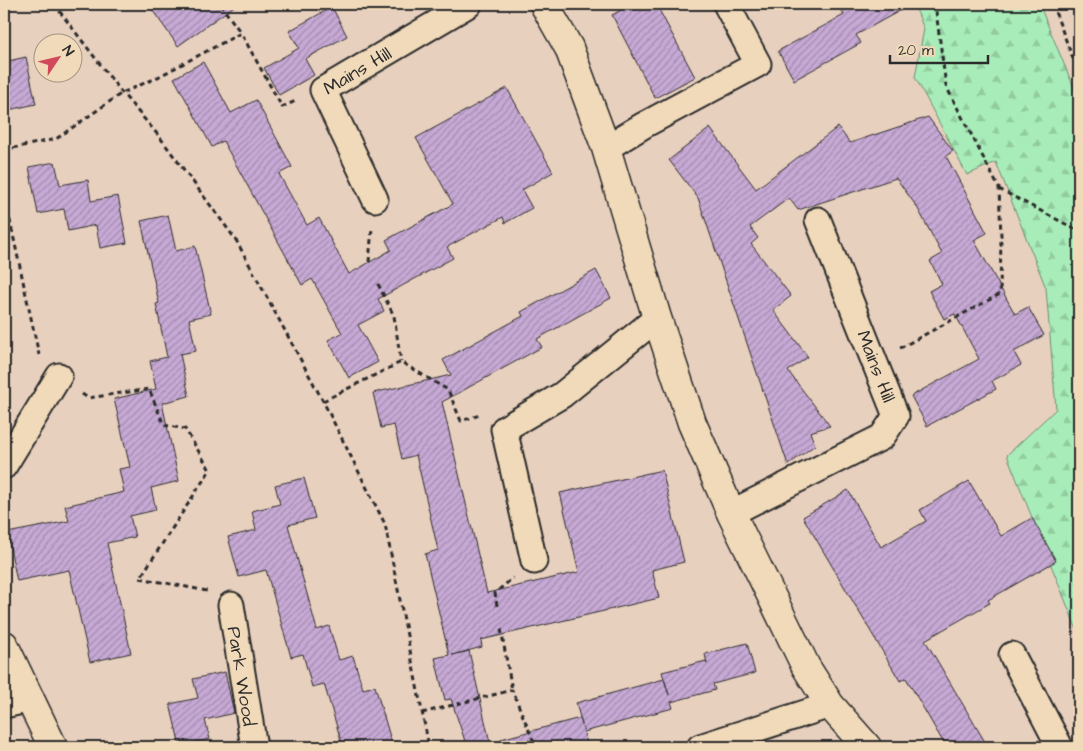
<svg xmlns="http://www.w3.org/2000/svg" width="1083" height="751" font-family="'Architects Daughter',sans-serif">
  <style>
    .forest { fill: url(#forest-firs); stroke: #6a8c72 }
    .building { fill: url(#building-hatch); stroke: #2b2b2b }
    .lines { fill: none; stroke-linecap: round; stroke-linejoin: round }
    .street-casing { stroke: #2b2b2b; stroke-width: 29 }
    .secondary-casing { stroke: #2b2b2b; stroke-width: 31 }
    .path { stroke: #2b2b2b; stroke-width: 3; stroke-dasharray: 5 4; stroke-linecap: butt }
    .street { stroke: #f0dab9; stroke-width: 25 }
    .secondary { stroke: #f0dab9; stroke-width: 28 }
    .labels { text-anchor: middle; stroke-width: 4; stroke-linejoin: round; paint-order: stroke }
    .street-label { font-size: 19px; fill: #2b2b2b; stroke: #f0dab9 }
  </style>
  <defs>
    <pattern id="forest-firs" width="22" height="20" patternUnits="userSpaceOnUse" patternTransform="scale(1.25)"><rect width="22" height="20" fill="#a8edb9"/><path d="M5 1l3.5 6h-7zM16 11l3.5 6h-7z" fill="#91cb9f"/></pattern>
    <pattern id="building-hatch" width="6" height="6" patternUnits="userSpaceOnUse" patternTransform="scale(1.25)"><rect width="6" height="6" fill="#c7a9d5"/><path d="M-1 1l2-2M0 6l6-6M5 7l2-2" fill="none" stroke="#a28aad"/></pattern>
  </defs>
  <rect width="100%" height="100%" fill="#e8d0bf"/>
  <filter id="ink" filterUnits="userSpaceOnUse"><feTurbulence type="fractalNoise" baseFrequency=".02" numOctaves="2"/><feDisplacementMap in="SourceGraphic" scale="10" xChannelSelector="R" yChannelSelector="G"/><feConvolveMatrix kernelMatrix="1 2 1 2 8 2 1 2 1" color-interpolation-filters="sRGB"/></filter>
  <g filter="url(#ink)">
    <polygon class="forest" points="914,4 1039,4 1079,100 1079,635 1007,455 1056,409 1046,288 996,162 967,175 915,77 924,29"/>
    <g class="building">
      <polygon points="148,4 237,4 178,46"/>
      <polygon points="632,4 656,4 695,77 655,98 612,15"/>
      <polygon points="838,4 912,4 856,35 861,43 794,80 778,51 844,15"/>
      <polygon points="332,7 347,36 305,59 314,75 279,95 264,68 299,48 289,31"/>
      <polygon points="26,57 36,104 4,111 4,62"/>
      <polygon points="203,62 231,113 256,100 292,167 279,174 307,225 319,218 349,274 391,250 386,240 453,204 416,138 507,88 553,172 522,190 532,208 505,223 503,217 447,247 453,258 378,299 384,311 358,325 378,362 349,378 328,340 342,333 312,279 302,285 223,141 212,147 174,78"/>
      <polygon points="928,117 953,151 946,156 987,233 974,240 1015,314 1028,307 1044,335 1014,352 1021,365 992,381 996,389 927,426 911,396 979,359 955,314 944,319 929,291 942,284 930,261 942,254 917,207 896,178 798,210 789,198 750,227 758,238 751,244 791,296 773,310 808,357 788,371 830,426 810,432 815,445 788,465 698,198 669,160 710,128 756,189 838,127 850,143"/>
      <polygon points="55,162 60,185 88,180 91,201 118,196 127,243 100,248 96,225 68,231 64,209 38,214 29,167"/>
      <polygon points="168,215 176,251 195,246 211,314 189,319 196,351 180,354 189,396 162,403 179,481 151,488 156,510 130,516 135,537 107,543 131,653 90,662 69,570 17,581 7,533 69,521 65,506 124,492 119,469 130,467 114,399 156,389 150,361 167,357 156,304 159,303 141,221"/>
      <polygon points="596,270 611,298 537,339 542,347 442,402 487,593 579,572 560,493 662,470 684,562 652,570 659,598 481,640 482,647 452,655 469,651 491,747 467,747 451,699 445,700 435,658 449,655 425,554 438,550 416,455 402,459 394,425 381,428 373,393 451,375 443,360 523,316 521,312"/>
      <polygon points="304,478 315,518 288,525 317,630 329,626 339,660 353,656 363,689 375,686 393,747 343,747 324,684 312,687 303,654 291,657 266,570 239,577 228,537 256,530 252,511 280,504 275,485"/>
      <polygon points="969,481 1001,536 1032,518 1056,561 988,600 990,603 925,640 988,747 946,747 906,678 900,681 803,517 848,490 881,547 926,521 920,510"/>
      <polygon points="747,643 755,673 713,684 715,690 671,702 673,708 584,732 576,703 664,679 669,695 662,672 706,661 707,664 705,654"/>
      <polygon points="225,672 234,713 205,720 210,739 180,746 170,704 198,698 193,679"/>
      <polygon points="580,718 588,747 502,747 501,739"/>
    </g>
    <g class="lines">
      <g class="street-casing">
        <g id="street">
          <polyline points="606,148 644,125 758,64 726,4"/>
          <path id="s1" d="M375 199 323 90 469 4"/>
          <polyline points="4,466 59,376"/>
          <polyline points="731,513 882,437 896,416 818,220"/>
          <polyline points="534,561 504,429 562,395 657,318"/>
          <path id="s2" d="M231 605 254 747"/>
          <polyline points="1012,655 1060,747"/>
          <polyline points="4,705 31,699"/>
          <polyline points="700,747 830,705"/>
        </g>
      </g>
      <g class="secondary-casing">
        <g id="secondary">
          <polyline points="544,4 569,48 606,148 657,318 692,423 731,513 806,667 830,705 867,747"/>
          <polyline points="4,645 53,747"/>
        </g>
      </g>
      <g class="path">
        <polyline points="54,4 122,93 159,136 236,240 323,401 385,524 429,747"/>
        <polyline points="220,4 241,33"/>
        <polyline points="1052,4 1079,74"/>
        <polyline points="4,150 56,139 122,93 154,79 241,33 282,107 296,101"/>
        <polyline points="999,189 1079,231"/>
        <polyline points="4,193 39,355"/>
        <polyline points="369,262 372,228"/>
        <polyline points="378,284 394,316 401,362"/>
        <polyline points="900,348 1000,294 1001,236 999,188 946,86 935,4"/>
        <polyline points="82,394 88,398 149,389 164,425 185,429 210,470 140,578 207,591"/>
        <polyline points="323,401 401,362 448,390 461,421 480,415"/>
        <polyline points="497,606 495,593 513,578"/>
        <polyline points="501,629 512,690"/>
        <polyline points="422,713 512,690 536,747"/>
      </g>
      <use href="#street" class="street"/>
      <use href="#secondary" class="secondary"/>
    </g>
  </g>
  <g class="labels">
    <g class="street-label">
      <text dy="7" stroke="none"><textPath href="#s1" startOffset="160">Mains Hill</textPath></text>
      <text transform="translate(877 366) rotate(69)" y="7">Mains Hill</text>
      <text dy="7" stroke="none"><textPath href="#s2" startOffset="72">Park Wood</textPath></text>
    </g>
  </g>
  <rect width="1083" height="751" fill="none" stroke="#f0dab9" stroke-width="20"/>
  <rect x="10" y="10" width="1063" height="731" fill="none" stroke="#2b2b2b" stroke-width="2" filter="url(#ink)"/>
  <g transform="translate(58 58) rotate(55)"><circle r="24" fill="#f0dab9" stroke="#a19480"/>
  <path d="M0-4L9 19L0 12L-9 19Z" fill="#d1495b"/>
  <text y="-8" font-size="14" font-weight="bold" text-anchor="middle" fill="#2b2b2b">N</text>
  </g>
  <path d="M890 55v8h98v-8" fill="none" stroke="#2b2b2b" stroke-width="2.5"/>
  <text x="898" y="55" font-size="15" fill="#2b2b2b" stroke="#f0dab9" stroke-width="4" paint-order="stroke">20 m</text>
</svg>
